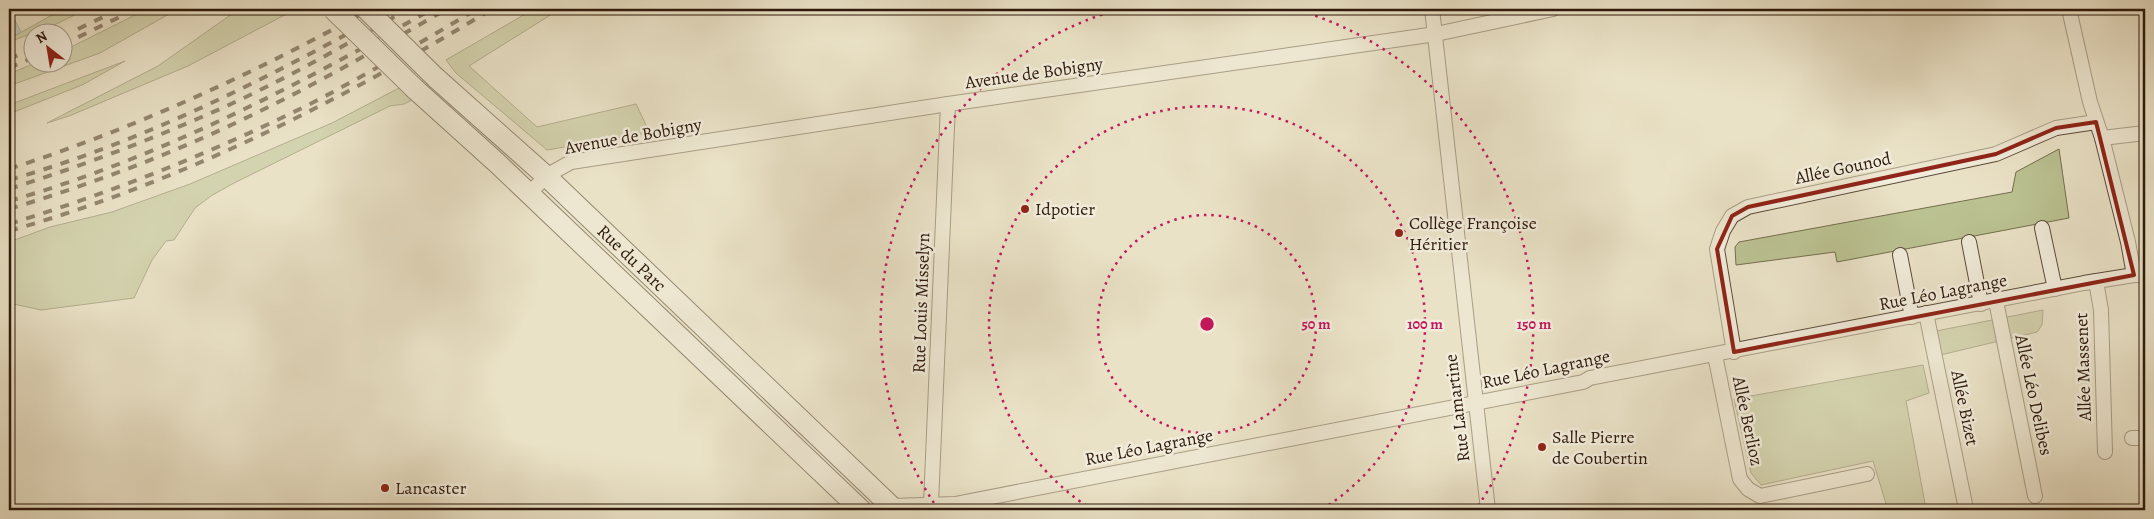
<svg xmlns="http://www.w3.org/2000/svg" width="2154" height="519" font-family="Alegreya,serif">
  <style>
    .green { fill: #bbc292; stroke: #746e4e }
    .water { fill: #9cbcbf; stroke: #707b77 }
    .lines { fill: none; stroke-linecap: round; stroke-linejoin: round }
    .minor-casing { stroke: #5c4b3a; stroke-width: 16 }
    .secondary-casing { stroke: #2d190b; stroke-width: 22 }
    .minor { stroke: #f1ecdb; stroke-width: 14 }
    .secondary { stroke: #f1ecdb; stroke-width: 20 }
    .rail { stroke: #2d190b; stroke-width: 4; stroke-dasharray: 9 9; stroke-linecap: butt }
    .secondary-bridge-casing { stroke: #2d190b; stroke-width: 22; stroke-linecap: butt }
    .secondary-bridge { stroke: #f1ecdb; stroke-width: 20 }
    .marked { fill: none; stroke: #8f2418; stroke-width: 4; stroke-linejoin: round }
    .ring { fill: none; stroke: #c2185b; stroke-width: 2.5; stroke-dasharray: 2.5 5 }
    .poi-dot { fill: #8f2418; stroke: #f1ecdb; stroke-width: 2 }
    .labels { text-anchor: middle; stroke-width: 5; stroke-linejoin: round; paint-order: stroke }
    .street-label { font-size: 18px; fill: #2d190b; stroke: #f1ecdb }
    .poi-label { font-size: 18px; fill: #2d190b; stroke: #f1ecdb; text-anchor: start }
    .centre { fill: #c2185b; stroke: #f1ecdb; stroke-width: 2.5 }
    .ring-label { font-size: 15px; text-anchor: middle; font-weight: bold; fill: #c2185b; stroke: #f1ecdb; stroke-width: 5; stroke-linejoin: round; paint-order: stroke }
  </style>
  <rect width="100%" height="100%" fill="#eae2c7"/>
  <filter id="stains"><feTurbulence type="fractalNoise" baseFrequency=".004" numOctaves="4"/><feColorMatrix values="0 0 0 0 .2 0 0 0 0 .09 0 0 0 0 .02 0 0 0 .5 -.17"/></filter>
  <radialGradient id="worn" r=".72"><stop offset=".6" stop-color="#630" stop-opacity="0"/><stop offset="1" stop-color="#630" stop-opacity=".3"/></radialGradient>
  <g class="green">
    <polygon points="63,9 87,9 52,26 9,42 9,39"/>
    <polygon points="147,9 178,9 100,53 9,86 9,74 35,63 62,62 63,51"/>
    <polygon points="239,9 296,9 188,66 69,116 47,123 158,66"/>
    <polygon points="534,9 537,12 543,9 560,9 469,66 537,127 636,104 647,127 646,133 547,150 456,73 446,60"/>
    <polygon points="125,61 82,85 9,114 9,105"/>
    <polygon points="401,87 412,100 404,104 390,106 232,184 211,196 195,208 174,240 166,241 152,260 134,298 41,310 9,303 9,242 50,227 112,212 190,184 332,123"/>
    <polygon points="2059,149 2069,218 1837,262 1835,252 1736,265 1735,247 1739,242 2012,192 2016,172"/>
    <polygon points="2043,310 2042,325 2037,332 1932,357 1926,333"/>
    <polygon points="1923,365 1929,393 1906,401 1926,509 1887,507 1873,461 1761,485 1751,473 1734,399"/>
  </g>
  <polygon class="water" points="9,9 21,32 9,39"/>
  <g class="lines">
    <g class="minor-casing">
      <g id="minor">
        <polyline points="1432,9 1488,510"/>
        <polyline points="2069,9 2090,102 2102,138 2128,242 2134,275"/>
        <polyline points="2102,138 2145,133"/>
        <polyline points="529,194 546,176 571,162 948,104 1436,34 1553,9"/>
        <polyline points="2042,228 2055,289"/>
        <polyline points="1969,242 1981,304"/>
        <polyline points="1900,255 1912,317"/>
        <polyline points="2096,281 2101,310 2105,452"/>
        <polyline points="1996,301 2035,496"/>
        <polyline points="1926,313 1966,509"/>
        <polyline points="1734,352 1717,249 1723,231 1732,216 1748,207 1996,154 2056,128 2096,122"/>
        <polyline points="1715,355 1740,479 1748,489 1760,496 1867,474"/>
        <polyline points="2132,438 2145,438"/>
        <polyline points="931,504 948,104"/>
        <polyline points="891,506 955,504 1583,382 1590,378 2084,283 2134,275 2145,275"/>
      </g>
    </g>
    <g class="secondary-casing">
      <g id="secondary">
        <path id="s1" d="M436 78 546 176 895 510"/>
        <polyline points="415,89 497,163 861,510"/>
      </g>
    </g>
    <use href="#minor" class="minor"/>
    <use href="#secondary" class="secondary"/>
    <g class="rail">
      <polyline points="78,29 120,9"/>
      <polyline points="62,45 136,9"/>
      <polyline points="9,59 32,49"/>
      <polyline points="9,68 32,58"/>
      <path d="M9 169C135 128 254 74 370 9"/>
      <path d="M9 180C145 141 269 78 392 9"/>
      <path d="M9 189C75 168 140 144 204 116 274 86 342 47 408 9"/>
      <path d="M9 201C159 158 297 86 432 9"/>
      <path d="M9 209C92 184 172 154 250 116 317 84 382 46 447 9"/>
      <path d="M9 224C113 192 214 152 312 103 368 74 423 41 477 9"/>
      <path d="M9 231C181 182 339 102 492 9"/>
    </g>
    <g class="secondary-bridge-casing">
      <g id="secondary-bridge">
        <polyline points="333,9 415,89"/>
        <polyline points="366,9 436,78"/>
      </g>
    </g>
    <use href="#secondary-bridge" class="secondary-bridge"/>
  </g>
  <path d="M0 0H2154V519H0ZM2096 122 2134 275 1734 352 1717 249 1732 216 1748 207 1996 154 2056 128Z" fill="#eae2c7" fill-opacity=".55" fill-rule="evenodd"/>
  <path class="marked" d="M2096 122 2134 275 1734 352 1717 249 1732 216 1748 207 1996 154 2056 128Z"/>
  <g class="ring">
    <circle cx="1207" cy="324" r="109"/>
    <path d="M1093 510A218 218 0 1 1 1321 510"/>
    <path d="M938 509A327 327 0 0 1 1120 9M1294 9A327 327 0 0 1 1476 509"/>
  </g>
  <g class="poi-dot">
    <circle cx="1025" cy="209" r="5"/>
    <circle cx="1399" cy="233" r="5"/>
    <circle cx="1542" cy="447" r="5"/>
    <circle cx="385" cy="488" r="5"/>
  </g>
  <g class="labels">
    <g class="street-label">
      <text transform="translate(1034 73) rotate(-8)" y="6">Avenue de Bobigny</text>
      <text transform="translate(633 136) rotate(-10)" y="6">Avenue de Bobigny</text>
      <text transform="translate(1843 168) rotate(-12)" y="6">Allée Gounod</text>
      <text dy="6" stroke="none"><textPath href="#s1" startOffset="266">Rue du Parc</textPath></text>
      <text transform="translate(1943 292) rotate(-11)" y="6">Rue Léo Lagrange</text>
      <text transform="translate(921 303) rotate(-88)" y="6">Rue Louis Misselyn</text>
      <text transform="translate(2083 367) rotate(-92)" y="6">Allée Massenet</text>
      <text transform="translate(1546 369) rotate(-12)" y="6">Rue Léo Lagrange</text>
      <text transform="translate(2034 395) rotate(78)" y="6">Allée Léo Delibes</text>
      <text transform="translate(1457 408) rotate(-97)" y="6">Rue Lamartine</text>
      <text transform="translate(1965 408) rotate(78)" y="6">Allée Bizet</text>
      <text transform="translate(1748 421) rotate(78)" y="6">Allée Berlioz</text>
      <text transform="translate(1149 447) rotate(-11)" y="6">Rue Léo Lagrange</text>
    </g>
    <g class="poi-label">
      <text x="1035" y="215">Idpotier</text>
      <text x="1409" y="229">Collège Françoise<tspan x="1409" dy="21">Héritier</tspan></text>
      <text x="1552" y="443">Salle Pierre<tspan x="1552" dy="21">de Coubertin</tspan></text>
      <text x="395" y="494">Lancaster</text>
    </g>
  </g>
  <circle cx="1207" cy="324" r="8" class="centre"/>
  <g class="ring-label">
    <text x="1316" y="329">50 m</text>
    <text x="1425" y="329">100 m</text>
    <text x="1534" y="329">150 m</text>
  </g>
  <rect width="2154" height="519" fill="none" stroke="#eae2c7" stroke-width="30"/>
  <rect x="10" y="10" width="2134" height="499" fill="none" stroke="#2d190b" stroke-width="2.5"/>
  <rect x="15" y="15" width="2124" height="489" fill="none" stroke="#2d190b"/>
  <g transform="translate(48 48) rotate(329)"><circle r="24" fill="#f1ecdb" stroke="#a39888"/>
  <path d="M0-4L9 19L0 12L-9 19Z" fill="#8f2418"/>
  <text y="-8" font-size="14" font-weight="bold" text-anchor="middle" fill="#2d190b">N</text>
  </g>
  <rect width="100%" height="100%" filter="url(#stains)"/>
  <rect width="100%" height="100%" fill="url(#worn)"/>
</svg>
